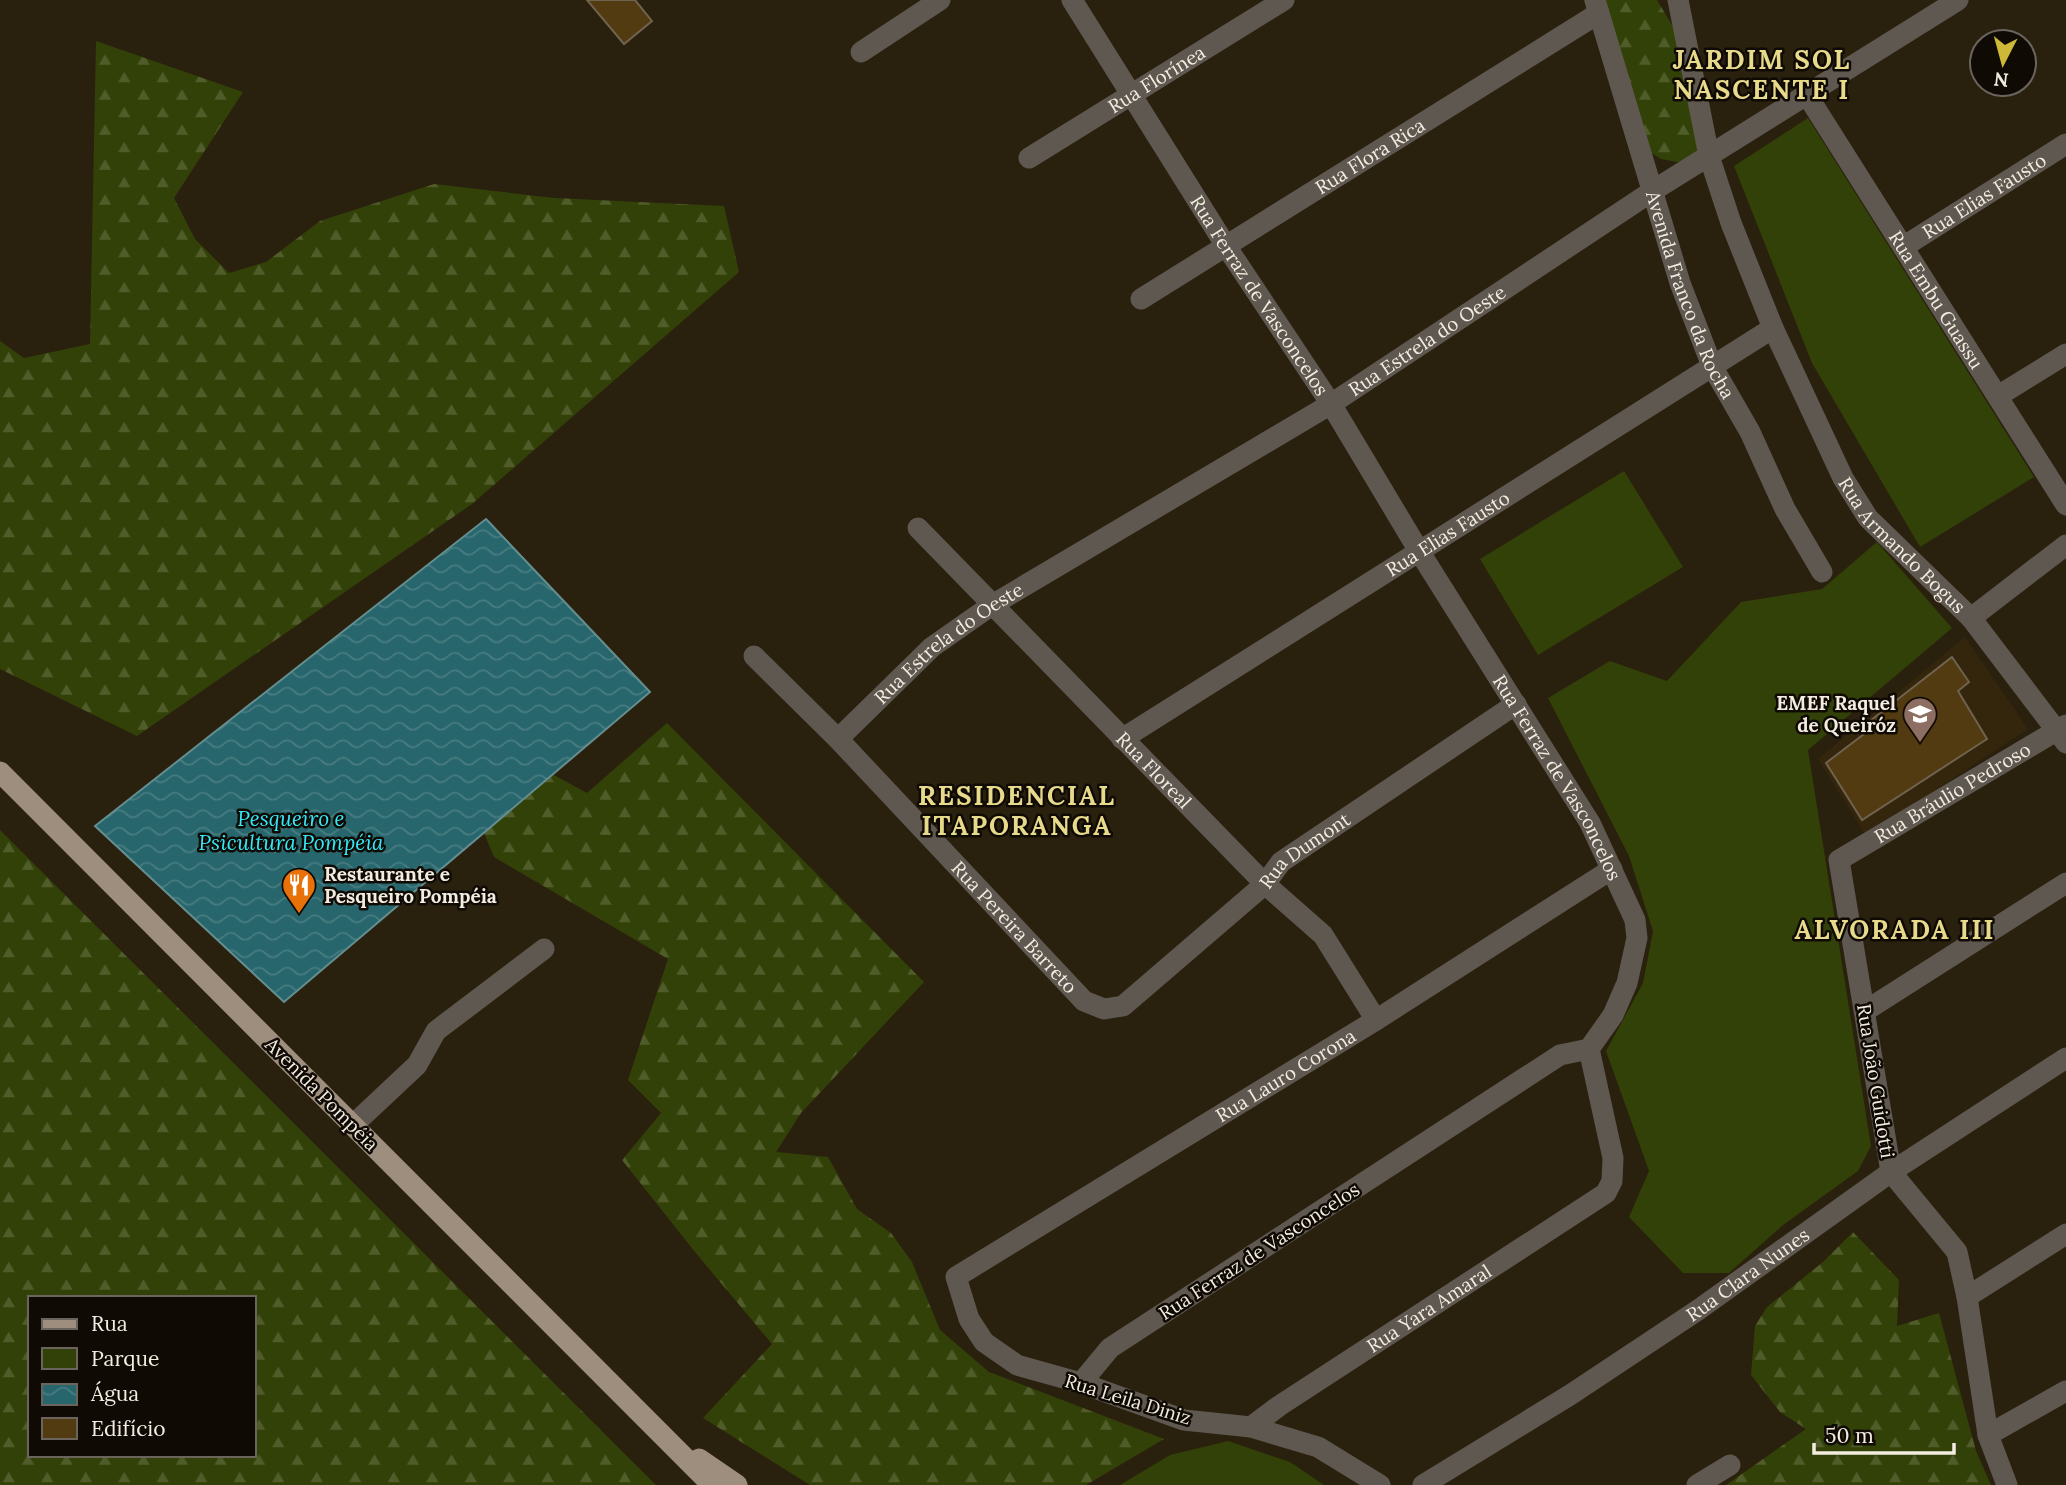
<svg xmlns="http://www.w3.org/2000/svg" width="2066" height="1485" font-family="Lora,serif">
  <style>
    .built { fill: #33260c }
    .forest { fill: url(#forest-firs); fill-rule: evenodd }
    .park { fill: #324107 }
    .water { fill: url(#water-waves); stroke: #648e8f; stroke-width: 2 }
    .building { fill: #523a11; stroke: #6f624f; stroke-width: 2 }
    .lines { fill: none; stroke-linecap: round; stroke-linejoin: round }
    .minor { stroke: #5f5850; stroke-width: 21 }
    .major { stroke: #9d8e7e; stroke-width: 21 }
    .labels { text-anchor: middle; stroke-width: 5; stroke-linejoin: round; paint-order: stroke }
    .street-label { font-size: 19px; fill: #f3ece1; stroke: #0f0a04 }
    .poi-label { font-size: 19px; font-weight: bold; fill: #f3ece1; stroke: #0f0a04; text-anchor: end }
    .water-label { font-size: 21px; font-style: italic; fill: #34eafa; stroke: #0f0a04 }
    .district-label { font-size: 26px; font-weight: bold; letter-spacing: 2px; fill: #e8da8b; stroke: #0f0a04 }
  </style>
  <defs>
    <pattern id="forest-firs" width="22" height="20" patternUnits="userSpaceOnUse" patternTransform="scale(1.75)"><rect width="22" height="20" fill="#324107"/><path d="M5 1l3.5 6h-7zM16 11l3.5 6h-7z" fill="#505d2b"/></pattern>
    <pattern id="water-waves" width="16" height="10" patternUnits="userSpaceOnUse" patternTransform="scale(1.75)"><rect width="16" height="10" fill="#27666c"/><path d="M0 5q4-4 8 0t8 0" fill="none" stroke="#477c81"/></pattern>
  </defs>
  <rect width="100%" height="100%" fill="#2a200e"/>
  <polygon class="built" points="1965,637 2028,729 1866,836 1818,759"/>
  <g class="forest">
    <polygon points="1584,0 1657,0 1672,25 1697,109 1703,137 1693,165 1661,159 1636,143 1593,30"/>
    <polygon points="96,41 243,92 174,198 195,239 229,273 266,262 320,221 434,184 554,198 724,206 739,272 472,504 137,736 0,669 0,341 24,358 90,344"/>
    <polygon points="667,723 924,982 801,1113 776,1152 828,1157 857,1209 891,1233 912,1262 940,1330 989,1372 1164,1439 1086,1485 810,1485 703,1418 772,1344 695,1252 622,1160 661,1113 628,1080 668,959 494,857 462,780 484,737 587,793"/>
    <path d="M0 830 656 1485H0ZM30 1298H254V1455H30Z"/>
    <polygon points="1853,1232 1899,1280 1897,1326 1939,1313 1976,1451 1991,1485 1726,1485 1806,1429 1780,1412 1751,1375 1755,1326 1767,1307 1823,1262"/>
  </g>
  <g class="park">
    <polygon points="1808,118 2034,477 1920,547 1812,363 1734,166"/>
    <polygon points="1624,471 1683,567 1538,655 1480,559"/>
    <polygon points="1877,542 1952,628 1808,750 1871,1146 1858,1171 1783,1225 1729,1273 1683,1273 1629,1217 1649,1171 1606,1051 1643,983 1653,931 1629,856 1548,698 1610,661 1667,681 1741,602 1822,589"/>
    <polygon points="1228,1441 1290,1462 1324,1485 1120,1485 1170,1455"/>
  </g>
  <polygon class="water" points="486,519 650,692 284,1002 95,826"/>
  <g class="building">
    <polygon points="587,0 635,0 652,21 624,44"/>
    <polygon points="1952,657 1969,682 1958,691 1987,739 1862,820 1826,763 1864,734 1861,728"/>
  </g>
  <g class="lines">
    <g class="minor">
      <path id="s1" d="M1072 0 1226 246 1331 404 1419 551 1590 823 1635 920 1637 938 1627 983 1613 1015 1589 1049 1560 1055 1110 1348 1081 1383"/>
      <path id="s2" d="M1595 0 1680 283 1712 366 1750 432 1785 509 1822 572"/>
      <path id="s3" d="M1678 0 1709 156 1731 223 1773 328 1843 478 1868 518 1971 618 2066 743"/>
      <polyline points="861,52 940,0"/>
      <path id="s4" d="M1807 95 2066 505"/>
      <path id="s5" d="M1029 158 1284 0"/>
      <path id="s6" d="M1903 247 2066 144"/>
      <path id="s7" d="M1141 299 1599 13"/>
      <polyline points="1998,396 2066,354"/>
      <path id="s8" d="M918 528 1265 884 1323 935 1376 1020"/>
      <polyline points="1971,618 2066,545"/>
      <path id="s9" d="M754 656 838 739 1084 1001 1104 1009 1123 1006 1265 884 1281 862 1516 704"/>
      <path id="s10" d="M838 739 932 647 992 605 1331 404 1654 190 1958 0"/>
      <path id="s11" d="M1122 739 1773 328"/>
      <polyline points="1865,1011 2066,883"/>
      <polyline points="353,1125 417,1065 436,1031 544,949"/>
      <polyline points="1967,1297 2066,1234"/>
      <path id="s12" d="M1251 1427 1279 1406 1606 1193 1612 1181 1613 1158 1589 1049"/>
      <polyline points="1988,1435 2066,1391"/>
      <path id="s13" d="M1380 1485 1318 1447 1251 1427 1184 1420 1081 1383 1017 1365 984 1342 969 1319 956 1277 1376 1020 1612 869"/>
      <path id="s14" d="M1423 1485 1570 1395 1698 1310 1891 1172 2066 1058"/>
      <polyline points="1697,1485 1730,1465"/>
      <path id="s15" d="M2007 1485 1988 1435 1967 1297 1957 1252 1891 1172 1839 860 2066 725"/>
    </g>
    <g class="major">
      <polyline points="0,772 712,1485"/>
      <polyline points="699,1459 737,1485"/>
    </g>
  </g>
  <defs>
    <g id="school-pin" transform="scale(1.75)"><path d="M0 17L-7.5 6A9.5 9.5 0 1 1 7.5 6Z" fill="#8d6e63" stroke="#0f0a04"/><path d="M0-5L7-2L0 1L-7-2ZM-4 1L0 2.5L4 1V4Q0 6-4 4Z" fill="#fff"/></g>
    <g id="restaurant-pin" transform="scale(1.75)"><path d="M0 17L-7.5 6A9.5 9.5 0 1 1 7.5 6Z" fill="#e8710a" stroke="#0f0a04"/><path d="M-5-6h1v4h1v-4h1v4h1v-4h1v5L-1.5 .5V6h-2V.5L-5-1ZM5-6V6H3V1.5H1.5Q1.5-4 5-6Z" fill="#fff"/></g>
  </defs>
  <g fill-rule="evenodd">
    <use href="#school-pin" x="1920" y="714"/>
    <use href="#restaurant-pin" x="299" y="885"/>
  </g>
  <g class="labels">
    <g class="street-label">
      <text dy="7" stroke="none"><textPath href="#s5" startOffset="150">Rua Florínea</textPath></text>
      <text dy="7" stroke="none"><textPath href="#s7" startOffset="270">Rua Flora Rica</textPath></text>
      <text dy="7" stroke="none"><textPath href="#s6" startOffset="96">Rua Elias Fausto</textPath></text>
      <text dy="7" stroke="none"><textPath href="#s2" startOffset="310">Avenida Franco da Rocha</textPath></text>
      <text dy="7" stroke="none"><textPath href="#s1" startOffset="350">Rua Ferraz de Vasconcelos</textPath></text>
      <text dy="7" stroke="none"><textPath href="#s4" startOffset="242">Rua Embu Guassu</textPath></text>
      <text dy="7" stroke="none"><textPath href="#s10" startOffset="714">Rua Estrela do Oeste</textPath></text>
      <text dy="7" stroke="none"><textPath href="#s11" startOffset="385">Rua Elias Fausto</textPath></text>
      <text dy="7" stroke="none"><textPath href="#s3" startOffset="598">Rua Armando Bogus</textPath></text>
      <text dy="7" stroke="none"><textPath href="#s10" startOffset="147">Rua Estrela do Oeste</textPath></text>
      <text dy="7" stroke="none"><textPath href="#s8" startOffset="338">Rua Floreal</textPath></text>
      <text dy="7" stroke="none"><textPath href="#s1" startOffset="917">Rua Ferraz de Vasconcelos</textPath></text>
      <text dy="7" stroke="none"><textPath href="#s15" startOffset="791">Rua Bráulio Pedroso</textPath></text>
      <text dy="7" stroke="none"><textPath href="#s9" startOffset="758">Rua Dumont</textPath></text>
      <text dy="7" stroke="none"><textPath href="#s9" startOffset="376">Rua Pereira Barreto</textPath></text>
      <text dy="7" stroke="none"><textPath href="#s13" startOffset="884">Rua Lauro Corona</textPath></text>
      <text transform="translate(1876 1081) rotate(81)" y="7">Rua João Guidotti</text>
      <text transform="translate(322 1094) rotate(45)" y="7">Avenida Pompéia</text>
      <text transform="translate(1259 1251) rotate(-33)" y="7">Rua Ferraz de Vasconcelos</text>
      <text dy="7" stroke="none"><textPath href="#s14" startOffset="387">Rua Clara Nunes</textPath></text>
      <text dy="7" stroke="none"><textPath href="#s12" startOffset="214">Rua Yara Amaral</textPath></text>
      <text transform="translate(1128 1399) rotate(17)" y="7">Rua Leila Diniz</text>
    </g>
    <g class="poi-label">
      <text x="1896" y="710">EMEF Raquel<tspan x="1896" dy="22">de Queiróz</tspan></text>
      <text x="324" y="881" text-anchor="start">Restaurante e<tspan x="324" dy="22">Pesqueiro Pompéia</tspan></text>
    </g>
    <g class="water-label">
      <text x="291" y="826">Pesqueiro e<tspan x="291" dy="24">Psicultura Pompéia</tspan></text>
    </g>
    <g class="district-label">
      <text x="1762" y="69">JARDIM SOL<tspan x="1762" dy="30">NASCENTE I</tspan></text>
      <text x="1017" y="805">RESIDENCIAL<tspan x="1017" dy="30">ITAPORANGA</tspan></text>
      <text x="1895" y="939">ALVORADA III</text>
    </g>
  </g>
  <rect x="28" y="1296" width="228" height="161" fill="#0f0a04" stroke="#6a645c" stroke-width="2"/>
  <rect x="42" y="1319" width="35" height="10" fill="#9d8e7e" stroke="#6a645c" stroke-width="2"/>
  <text x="91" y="1331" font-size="21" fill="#f3ece1">Rua</text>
  <rect x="42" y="1348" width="35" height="21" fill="#324107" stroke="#6a645c" stroke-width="2"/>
  <text x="91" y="1366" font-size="21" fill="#f3ece1">Parque</text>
  <rect x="42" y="1384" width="35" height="21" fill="url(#water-waves)" stroke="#6a645c" stroke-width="2"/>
  <text x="91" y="1401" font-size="21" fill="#f3ece1">Água</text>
  <rect x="42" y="1418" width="35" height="21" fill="#523a11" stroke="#6a645c" stroke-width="2"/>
  <text x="91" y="1436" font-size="21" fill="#f3ece1">Edifício</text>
  <g transform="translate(2003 63) rotate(186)"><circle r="33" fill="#0f0a04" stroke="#6a645c" stroke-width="2"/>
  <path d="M0-5L12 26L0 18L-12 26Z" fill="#ceb838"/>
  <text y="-10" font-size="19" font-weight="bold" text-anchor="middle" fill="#f3ece1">N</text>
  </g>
  <path d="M1814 1443v10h140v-10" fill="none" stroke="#f3ece1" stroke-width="3.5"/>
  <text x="1825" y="1443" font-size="21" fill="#f3ece1" stroke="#0f0a04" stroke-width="5" paint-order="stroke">50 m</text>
</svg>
